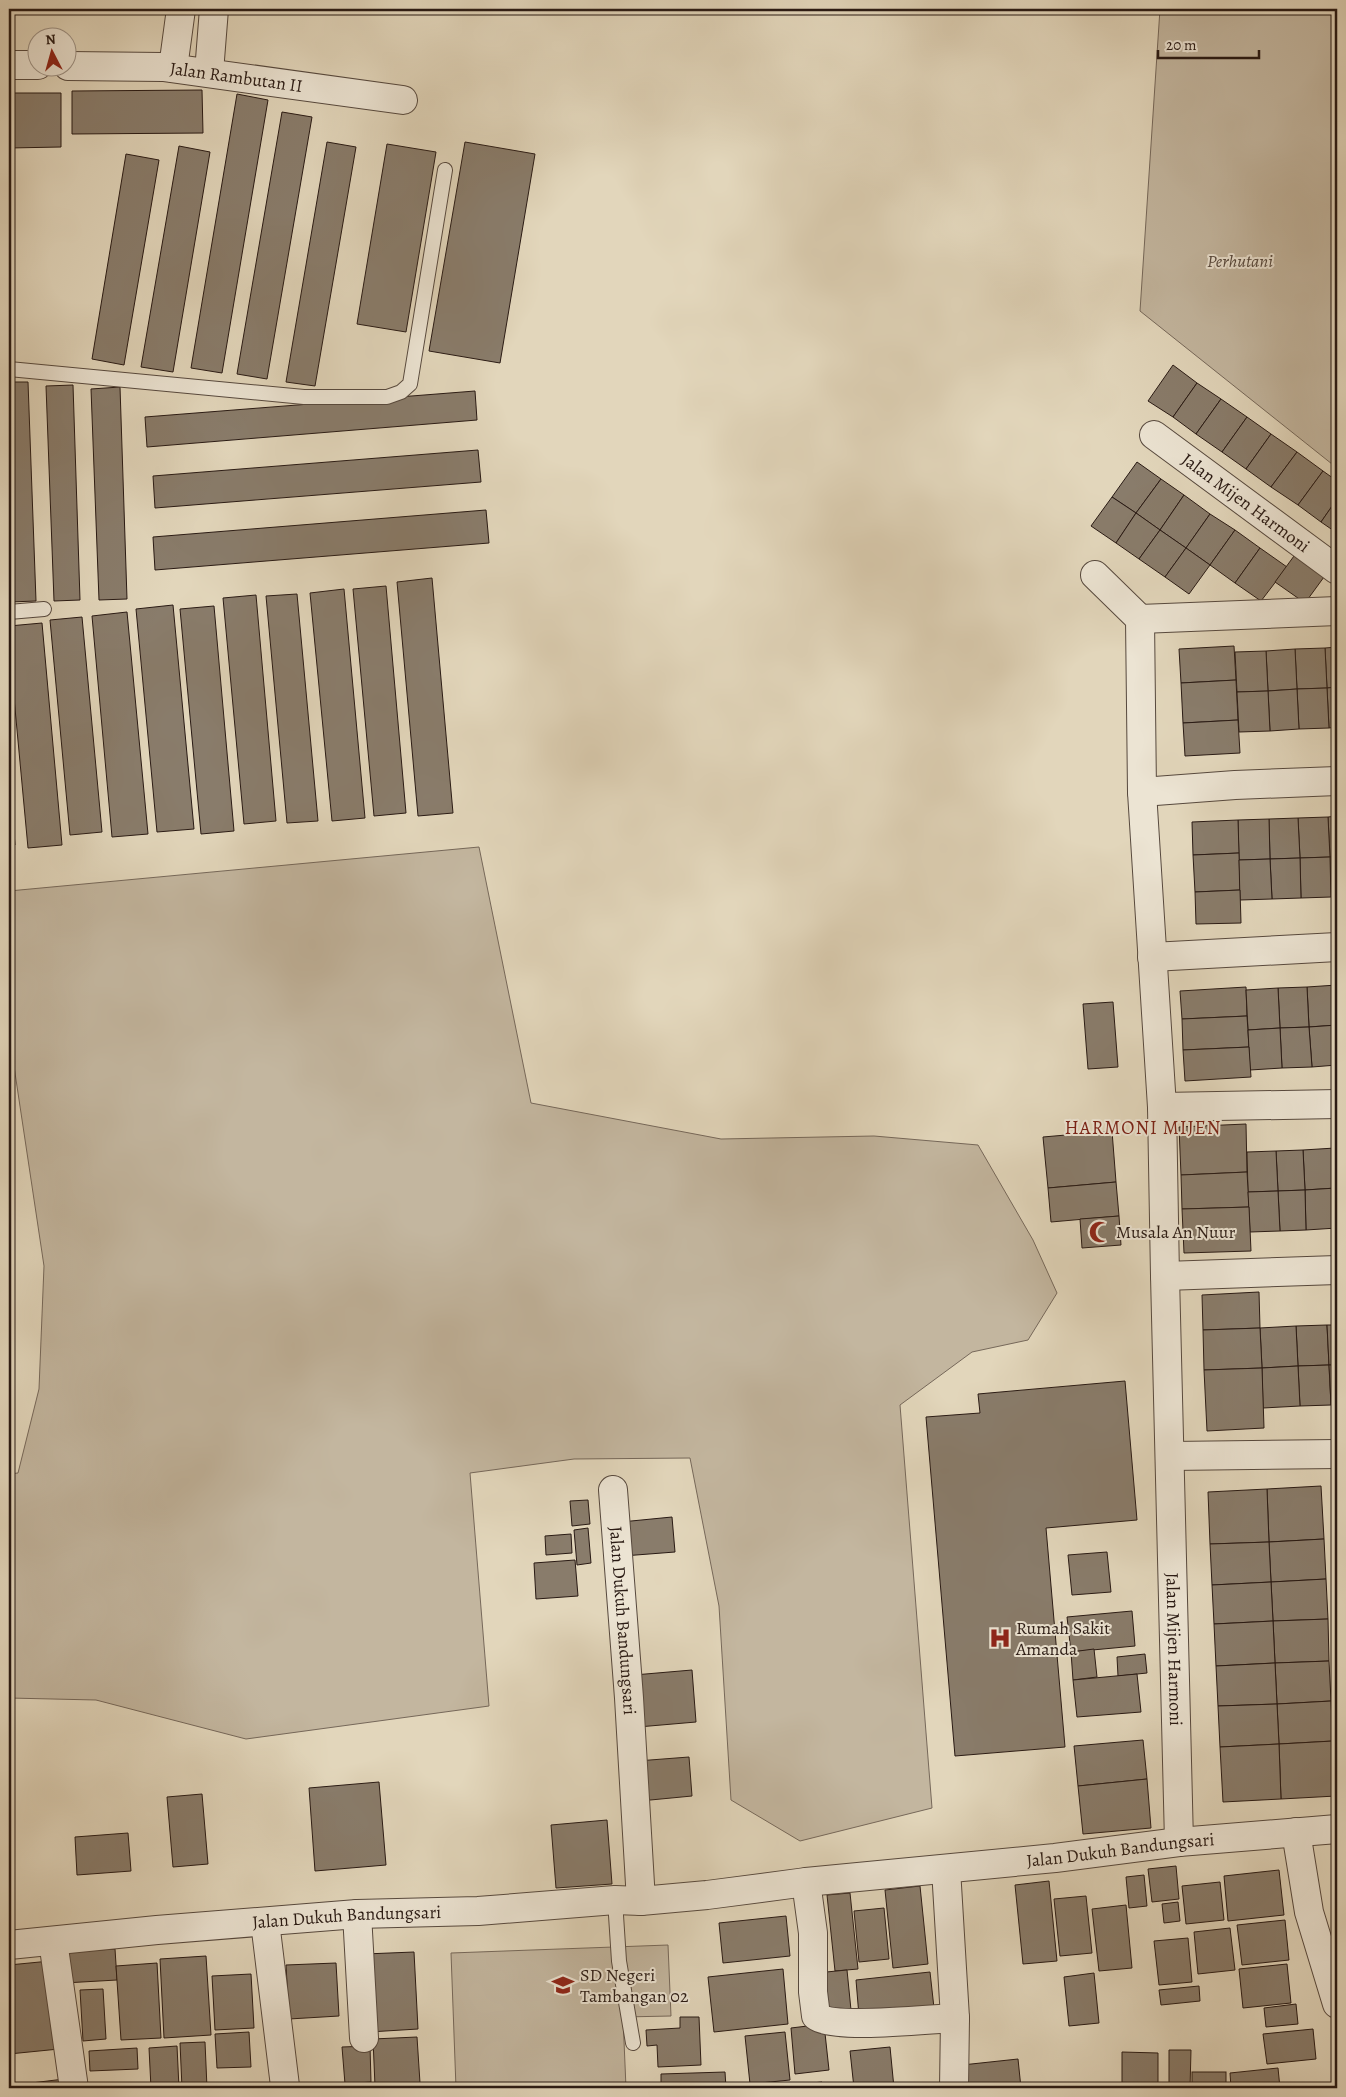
<svg xmlns="http://www.w3.org/2000/svg" width="1346" height="2097" font-family="Alegreya,serif">
  <style>
    .green { fill: #c3b69f; stroke: #76685a }
    .building { fill: #897c6b; stroke: #291a14 }
    .lines { fill: none; stroke-linecap: round; stroke-linejoin: round }
    .service-casing { stroke: #57493e; stroke-width: 16 }
    .minor-casing { stroke: #57493e; stroke-width: 30 }
    .service { stroke: #ece4d3; stroke-width: 14 }
    .minor { stroke: #ece4d3; stroke-width: 28 }
    .labels { text-anchor: middle; stroke-width: 4; stroke-linejoin: round; paint-order: stroke }
    .street-label { font-size: 18px; fill: #291a14; stroke: #ece4d3 }
    .park-label { font-size: 18px; font-style: italic; fill: #57493e; stroke: #ece4d3 }
    .poi-label { font-size: 18px; fill: #291a14; stroke: #ece4d3; text-anchor: start }
    .neighbourhood-label { font-size: 19px; letter-spacing: 1px; fill: #7a1f14; stroke: #ece4d3 }
  </style>
  <rect width="100%" height="100%" fill="#e2d6bb"/>
  <filter id="stains"><feTurbulence type="fractalNoise" baseFrequency=".004" numOctaves="4"/><feColorMatrix values="0 0 0 0 .2 0 0 0 0 .09 0 0 0 0 .02 0 0 0 .5 -.17"/></filter>
  <radialGradient id="worn" r=".72"><stop offset=".6" stop-color="#630" stop-opacity="0"/><stop offset="1" stop-color="#630" stop-opacity=".3"/></radialGradient>
  <g class="green">
    <polygon points="1160,9 1337,9 1337,468 1140,311"/>
    <polygon points="479,847 531,1103 721,1139 874,1136 978,1145 1033,1240 1057,1293 1028,1340 972,1352 900,1405 932,1808 800,1841 731,1800 719,1606 690,1458 574,1459 470,1473 489,1706 246,1739 96,1700 9,1698 9,1474 18,1473 39,1389 44,1266 9,1033 9,891"/>
    <polygon points="668,1945 671,2016 623,2017 626,2088 456,2088 451,1953"/>
  </g>
  <g class="building">
    <polygon points="202,90 203,133 72,134 72,91"/>
    <polygon points="9,93 61,93 61,147 9,148"/>
    <polygon points="237,94 268,100 222,373 191,368"/>
    <polygon points="282,112 312,117 267,379 237,374"/>
    <polygon points="327,142 356,147 315,386 286,382"/>
    <polygon points="465,142 535,154 500,363 429,351"/>
    <polygon points="387,144 436,152 406,332 357,324"/>
    <polygon points="179,146 210,152 173,372 141,367"/>
    <polygon points="126,154 159,160 124,365 92,359"/>
    <polygon points="1173,365 1197,383 1173,417 1148,401"/>
    <polygon points="9,382 28,382 36,601 10,602"/>
    <polygon points="1197,383 1221,399 1196,434 1173,417"/>
    <polygon points="73,385 80,600 54,601 46,386"/>
    <polygon points="120,387 127,599 99,600 91,389"/>
    <polygon points="475,391 477,420 147,447 145,417"/>
    <polygon points="1221,399 1247,417 1222,452 1196,434"/>
    <polygon points="1247,417 1271,434 1246,469 1222,452"/>
    <polygon points="1271,434 1297,452 1271,487 1246,469"/>
    <polygon points="478,450 481,482 155,508 153,476"/>
    <polygon points="1297,452 1323,471 1298,505 1271,487"/>
    <polygon points="1137,462 1161,479 1136,513 1112,497"/>
    <polygon points="1323,471 1337,481 1337,499 1321,522 1298,505"/>
    <polygon points="1161,479 1184,495 1160,530 1136,513"/>
    <polygon points="1184,495 1210,514 1186,548 1160,530"/>
    <polygon points="1112,497 1136,513 1116,543 1091,526"/>
    <polygon points="1337,499 1337,533 1321,522"/>
    <polygon points="486,510 489,543 155,570 153,537"/>
    <polygon points="1136,513 1160,530 1139,559 1116,543"/>
    <polygon points="1210,514 1235,530 1210,565 1186,548"/>
    <polygon points="1160,530 1186,548 1165,577 1139,559"/>
    <polygon points="1235,530 1260,548 1235,583 1210,565"/>
    <polygon points="1186,548 1210,565 1189,594 1165,577"/>
    <polygon points="1260,548 1287,567 1261,601 1235,583"/>
    <polygon points="1294,556 1324,577 1305,603 1275,582"/>
    <polygon points="432,578 453,813 418,816 397,582"/>
    <polygon points="386,586 406,813 374,816 353,589"/>
    <polygon points="344,589 365,818 332,821 310,593"/>
    <polygon points="297,594 318,821 287,823 266,596"/>
    <polygon points="256,595 276,821 244,824 223,598"/>
    <polygon points="173,605 194,829 157,832 136,609"/>
    <polygon points="214,606 234,831 201,834 180,609"/>
    <polygon points="127,612 148,834 112,837 92,616"/>
    <polygon points="82,617 102,832 70,835 50,620"/>
    <polygon points="42,623 62,845 28,848 9,644 9,626"/>
    <polygon points="1234,646 1236,680 1181,683 1179,649"/>
    <polygon points="1337,647 1337,687 1327,688 1325,648"/>
    <polygon points="1325,648 1327,688 1297,689 1295,649"/>
    <polygon points="1295,649 1297,689 1268,691 1266,651"/>
    <polygon points="1266,651 1268,691 1237,692 1235,652"/>
    <polygon points="1236,680 1238,720 1183,723 1181,683"/>
    <polygon points="1337,687 1337,727 1329,728 1327,688"/>
    <polygon points="1327,688 1329,728 1299,729 1297,689"/>
    <polygon points="1297,689 1299,729 1270,731 1268,691"/>
    <polygon points="1268,691 1270,731 1239,732 1237,692"/>
    <polygon points="1238,720 1240,753 1185,756 1183,723"/>
    <polygon points="9,772 15,845 9,846"/>
    <polygon points="1337,816 1337,856 1330,857 1328,817"/>
    <polygon points="1328,817 1330,857 1300,858 1298,818"/>
    <polygon points="1298,818 1300,858 1270,859 1269,819"/>
    <polygon points="1269,819 1270,859 1239,860 1238,820"/>
    <polygon points="1238,820 1239,853 1193,855 1192,822"/>
    <polygon points="1239,853 1240,890 1195,892 1193,855"/>
    <polygon points="1337,856 1337,896 1331,897 1330,857"/>
    <polygon points="1330,857 1331,897 1301,898 1300,858"/>
    <polygon points="1300,858 1301,898 1272,899 1270,859"/>
    <polygon points="1270,859 1272,899 1240,900 1239,860"/>
    <polygon points="1240,890 1241,923 1196,924 1195,892"/>
    <polygon points="1337,985 1337,1025 1309,1027 1307,987"/>
    <polygon points="1246,987 1247,1016 1182,1019 1180,991"/>
    <polygon points="1307,987 1309,1027 1280,1028 1278,988"/>
    <polygon points="1278,988 1280,1028 1248,1030 1246,990"/>
    <polygon points="1113,1002 1118,1067 1088,1069 1083,1004"/>
    <polygon points="1247,1016 1249,1047 1183,1050 1182,1019"/>
    <polygon points="1337,1025 1337,1065 1312,1067 1309,1027"/>
    <polygon points="1309,1027 1312,1067 1282,1068 1280,1028"/>
    <polygon points="1280,1028 1282,1068 1250,1070 1248,1030"/>
    <polygon points="1249,1047 1251,1077 1185,1081 1183,1050"/>
    <polygon points="1246,1124 1247,1172 1181,1175 1179,1127"/>
    <polygon points="1112,1131 1116,1182 1048,1188 1043,1137"/>
    <polygon points="1335,1148 1336,1188 1305,1190 1303,1150"/>
    <polygon points="1335,1148 1337,1148 1337,1188 1336,1188"/>
    <polygon points="1303,1150 1305,1190 1278,1191 1276,1151"/>
    <polygon points="1276,1151 1278,1191 1248,1192 1247,1152"/>
    <polygon points="1247,1172 1249,1207 1182,1209 1181,1175"/>
    <polygon points="1116,1182 1119,1216 1051,1222 1048,1188"/>
    <polygon points="1336,1188 1337,1228 1306,1230 1305,1190"/>
    <polygon points="1305,1190 1306,1230 1280,1231 1278,1191"/>
    <polygon points="1278,1191 1280,1231 1250,1232 1248,1192"/>
    <polygon points="1249,1207 1251,1251 1184,1253 1182,1209"/>
    <polygon points="1119,1216 1121,1245 1082,1248 1080,1219"/>
    <polygon points="1259,1292 1260,1328 1203,1330 1202,1295"/>
    <polygon points="1327,1325 1329,1365 1298,1366 1296,1326"/>
    <polygon points="1327,1325 1337,1325 1337,1365 1329,1365"/>
    <polygon points="1296,1326 1298,1366 1262,1368 1260,1328"/>
    <polygon points="1260,1328 1262,1368 1204,1370 1203,1330"/>
    <polygon points="1329,1365 1331,1405 1300,1406 1298,1366"/>
    <polygon points="1329,1365 1337,1365 1337,1405 1331,1405"/>
    <polygon points="1298,1366 1300,1406 1263,1408 1262,1368"/>
    <polygon points="1262,1368 1264,1428 1207,1431 1204,1370"/>
    <polygon points="1125,1381 1137,1520 1046,1528 1065,1747 955,1756 926,1417 980,1413 978,1394"/>
    <polygon points="1321,1486 1324,1539 1269,1542 1267,1489"/>
    <polygon points="1267,1489 1269,1542 1210,1544 1208,1492"/>
    <polygon points="588,1500 590,1524 572,1526 570,1501"/>
    <polygon points="672,1517 675,1552 623,1556 621,1522"/>
    <polygon points="588,1528 591,1563 577,1565 574,1530"/>
    <polygon points="571,1534 572,1553 546,1555 545,1536"/>
    <polygon points="1324,1539 1326,1579 1271,1582 1269,1542"/>
    <polygon points="1269,1542 1271,1582 1212,1585 1210,1544"/>
    <polygon points="1107,1552 1111,1592 1072,1595 1068,1555"/>
    <polygon points="575,1560 578,1596 536,1599 534,1563"/>
    <polygon points="1326,1579 1328,1619 1273,1621 1271,1582"/>
    <polygon points="1271,1582 1273,1621 1214,1624 1212,1585"/>
    <polygon points="1132,1611 1135,1646 1071,1652 1067,1617"/>
    <polygon points="1328,1619 1329,1661 1275,1663 1273,1621"/>
    <polygon points="1273,1621 1275,1663 1216,1666 1214,1624"/>
    <polygon points="1094,1649 1097,1677 1073,1680 1071,1652"/>
    <polygon points="1145,1654 1147,1673 1118,1676 1117,1657"/>
    <polygon points="1329,1661 1331,1701 1277,1704 1275,1663"/>
    <polygon points="1275,1663 1277,1704 1218,1706 1216,1666"/>
    <polygon points="692,1670 696,1722 638,1727 634,1675"/>
    <polygon points="1137,1674 1141,1712 1077,1717 1073,1680"/>
    <polygon points="1331,1701 1333,1741 1279,1744 1277,1704"/>
    <polygon points="1277,1704 1279,1744 1220,1747 1218,1706"/>
    <polygon points="1143,1740 1147,1779 1078,1786 1074,1746"/>
    <polygon points="1333,1741 1336,1796 1281,1799 1279,1744"/>
    <polygon points="1279,1744 1281,1799 1223,1802 1220,1747"/>
    <polygon points="689,1757 692,1796 640,1801 637,1761"/>
    <polygon points="1147,1779 1151,1828 1083,1834 1078,1786"/>
    <polygon points="379,1782 386,1865 315,1871 309,1788"/>
    <polygon points="202,1794 208,1864 173,1867 167,1797"/>
    <polygon points="607,1820 612,1884 556,1888 551,1825"/>
    <polygon points="128,1833 131,1871 77,1875 75,1837"/>
    <polygon points="1176,1866 1179,1899 1152,1902 1148,1869"/>
    <polygon points="1279,1870 1284,1915 1228,1921 1224,1876"/>
    <polygon points="1144,1875 1147,1906 1129,1908 1126,1877"/>
    <polygon points="1049,1881 1057,1961 1023,1964 1015,1885"/>
    <polygon points="1220,1882 1224,1920 1186,1924 1182,1886"/>
    <polygon points="920,1886 928,1964 893,1968 885,1890"/>
    <polygon points="850,1893 858,1969 835,1971 827,1895"/>
    <polygon points="1086,1896 1092,1953 1060,1956 1054,1899"/>
    <polygon points="1178,1902 1180,1921 1164,1923 1162,1904"/>
    <polygon points="1126,1905 1132,1968 1099,1971 1092,1909"/>
    <polygon points="884,1908 889,1959 859,1962 854,1911"/>
    <polygon points="786,1916 790,1956 723,1963 719,1923"/>
    <polygon points="1285,1920 1289,1960 1242,1965 1237,1925"/>
    <polygon points="1230,1928 1235,1970 1198,1974 1194,1932"/>
    <polygon points="1188,1938 1192,1982 1159,1985 1154,1941"/>
    <polygon points="115,1949 117,1980 64,1983 62,1952"/>
    <polygon points="414,1952 418,2029 369,2032 365,1954"/>
    <polygon points="206,1956 211,2035 164,2038 160,1959"/>
    <polygon points="50,1961 59,2049 9,2054 9,1965"/>
    <polygon points="157,1963 161,2038 121,2040 116,1966"/>
    <polygon points="336,1963 339,2016 289,2019 286,1965"/>
    <polygon points="1287,1964 1291,2003 1243,2008 1239,1969"/>
    <polygon points="783,1969 788,2024 714,2032 708,1977"/>
    <polygon points="847,1970 851,2010 821,2013 816,1973"/>
    <polygon points="930,1972 934,2008 859,2016 856,1980"/>
    <polygon points="1094,1973 1099,2023 1069,2026 1064,1977"/>
    <polygon points="251,1974 254,2028 215,2030 212,1976"/>
    <polygon points="1199,1986 1200,2001 1161,2005 1159,1990"/>
    <polygon points="103,1989 106,2039 83,2041 80,1990"/>
    <polygon points="1296,2004 1298,2024 1266,2027 1264,2008"/>
    <polygon points="680,2017 699,2017 701,2065 658,2067 657,2045 647,2046 646,2030 680,2028"/>
    <polygon points="824,2024 829,2070 795,2074 791,2028"/>
    <polygon points="1313,2029 1316,2059 1267,2064 1263,2034"/>
    <polygon points="249,2032 251,2067 217,2068 215,2034"/>
    <polygon points="785,2032 790,2080 750,2084 745,2036"/>
    <polygon points="417,2037 420,2083 375,2086 373,2039"/>
    <polygon points="205,2042 207,2088 182,2088 180,2043"/>
    <polygon points="177,2046 179,2088 151,2088 149,2048"/>
    <polygon points="370,2046 371,2082 345,2084 342,2047"/>
    <polygon points="890,2047 894,2088 854,2088 850,2051"/>
    <polygon points="137,2048 138,2069 90,2071 89,2051"/>
    <polygon points="1169,2050 1191,2050 1190,2088 1169,2088"/>
    <polygon points="1122,2052 1158,2053 1158,2088 1122,2088"/>
    <polygon points="1018,2059 1021,2088 965,2088 962,2065"/>
    <polygon points="1278,2068 1280,2088 1231,2088 1230,2073"/>
    <polygon points="725,2072 726,2088 661,2088 661,2074"/>
    <rect x="1192" y="2072" width="34" height="16"/>
    <polygon points="64,2079 65,2088 15,2088 15,2085"/>
    <polygon points="822,2082 823,2088 760,2088"/>
  </g>
  <g class="lines">
    <g class="service-casing">
      <g id="service">
        <polyline points="9,369 304,397 387,397 401,392 410,384 445,170"/>
        <polyline points="9,612 44,609"/>
        <polyline points="615,1900 619,1961 633,2043"/>
      </g>
    </g>
    <g class="minor-casing">
      <g id="minor">
        <polyline points="9,65 38,65"/>
        <path id="s1" d="M68 66 163 67 403 100"/>
        <polyline points="173,68 181,9"/>
        <polyline points="209,72 214,9"/>
        <path id="s2" d="M1154 435 1337 570"/>
        <path id="s3" d="M1095 575 1140 619 1142 792 1162 1107 1165 1276 1179 1842"/>
        <polyline points="1140,619 1337,611"/>
        <polyline points="1142,792 1235,785 1337,781"/>
        <polyline points="1152,957 1337,947"/>
        <polyline points="1162,1107 1337,1104"/>
        <polyline points="1165,1276 1337,1270"/>
        <polyline points="1171,1456 1337,1454"/>
        <path id="s4" d="M613 1490 629 1698 641 1901"/>
        <polyline points="1296,1832 1309,1912 1337,2004"/>
        <polyline points="946,1869 955,2018 954,2088"/>
        <path d="M806 1882 813 1933V1992L816 2016C834 2030 928 2019 955 2018"/>
        <polyline points="357,1914 364,2038"/>
        <polyline points="265,1922 285,2086"/>
        <polyline points="53,1941 74,2088"/>
        <path id="s5" d="M9 1945 157 1930 357 1914 478 1911 615 1900 641 1901 707 1895 806 1882 1055 1858 1179 1842 1337 1829"/>
      </g>
    </g>
    <use href="#service" class="service"/>
    <use href="#minor" class="minor"/>
  </g>
  <defs>
    <g id="mosque-bare" transform="scale(1.725)"><path d="M3.5-4.9A6 6 0 1 0 3.5 4.9A5 5 0 1 1 3.5-4.9Z" fill="#8f2418" stroke="#ece4d3" stroke-width="2.5" paint-order="stroke"/></g>
    <g id="hospital-bare" transform="scale(1.725)"><path d="M-5-5h3v3.5h4V-5h3V5h-3V1.5h-4V5h-3Z" fill="#8f2418" stroke="#ece4d3" stroke-width="2.5" paint-order="stroke"/></g>
    <g id="school-bare" transform="scale(1.725)"><path d="M0-5L7-2L0 1L-7-2ZM-4 1L0 2.5L4 1V4Q0 6-4 4Z" fill="#8f2418" stroke="#ece4d3" stroke-width="2.5" paint-order="stroke"/></g>
  </defs>
  <g fill-rule="evenodd">
    <use href="#mosque-bare" x="1100" y="1232"/>
    <use href="#hospital-bare" x="1000" y="1638"/>
    <use href="#school-bare" x="563" y="1985"/>
  </g>
  <g class="labels">
    <g class="street-label">
      <text dy="6" stroke="none"><textPath href="#s1" startOffset="169">Jalan Rambutan II</textPath></text>
      <text dy="6" stroke="none"><textPath href="#s2" startOffset="114">Jalan Mijen Harmoni</textPath></text>
      <text dy="6" stroke="none"><textPath href="#s4" startOffset="131">Jalan Dukuh Bandungsari</textPath></text>
      <text dy="6" stroke="none"><textPath href="#s3" startOffset="1094">Jalan Mijen Harmoni</textPath></text>
      <text dy="6" stroke="none"><textPath href="#s5" startOffset="1116">Jalan Dukuh Bandungsari</textPath></text>
      <text dy="6" stroke="none"><textPath href="#s5" startOffset="339">Jalan Dukuh Bandungsari</textPath></text>
    </g>
    <g class="park-label">
      <text x="1240" y="267">Perhutani</text>
    </g>
    <g class="poi-label">
      <text x="1116" y="1238">Musala An Nuur</text>
      <text x="1016" y="1634">Rumah Sakit<tspan x="1016" dy="21">Amanda</tspan></text>
      <text x="580" y="1981">SD Negeri<tspan x="580" dy="21">Tambangan 02</tspan></text>
    </g>
    <g class="neighbourhood-label">
      <text x="1143" y="1134">HARMONI MIJEN</text>
    </g>
  </g>
  <rect width="1346" height="2097" fill="none" stroke="#e2d6bb" stroke-width="30"/>
  <rect x="10" y="10" width="1326" height="2077" fill="none" stroke="#291a14" stroke-width="2.5"/>
  <rect x="15" y="15" width="1316" height="2067" fill="none" stroke="#291a14"/>
  <g transform="translate(52 52) rotate(354)"><circle r="24" fill="#ece4d3" stroke="#9e9387"/>
  <path d="M0-4L9 19L0 12L-9 19Z" fill="#8f2418"/>
  <text y="-8" font-size="14" font-weight="bold" text-anchor="middle" fill="#291a14">N</text>
  </g>
  <path d="M1158 50v8h101v-8" fill="none" stroke="#291a14" stroke-width="2.5"/>
  <text x="1166" y="50" font-size="15" fill="#291a14" stroke="#ece4d3" stroke-width="4" paint-order="stroke">20 m</text>
  <rect width="100%" height="100%" filter="url(#stains)"/>
  <rect width="100%" height="100%" fill="url(#worn)"/>
</svg>
